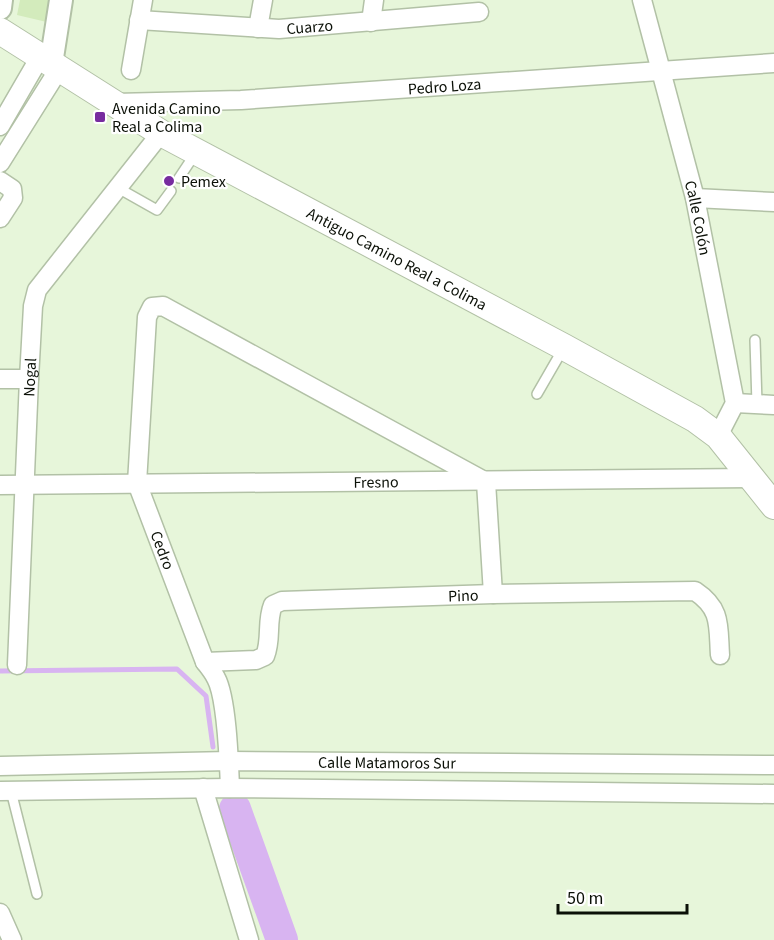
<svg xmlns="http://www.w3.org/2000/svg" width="774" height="940" font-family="'Source Sans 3',sans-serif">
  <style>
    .green { fill: #d3ebbc }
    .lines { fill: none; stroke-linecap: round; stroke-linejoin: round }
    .stream { stroke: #d8b4f1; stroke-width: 5 }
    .river { stroke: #d8b4f1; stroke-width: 32 }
    .service-casing { stroke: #b2c1a6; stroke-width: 12 }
    .minor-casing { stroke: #b2c1a6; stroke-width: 21 }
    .tertiary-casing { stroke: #b2c1a6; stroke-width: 26 }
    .secondary-casing { stroke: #b2c1a6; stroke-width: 28 }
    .service { stroke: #fff; stroke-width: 9 }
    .minor { stroke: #fff; stroke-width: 18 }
    .tertiary { stroke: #fff; stroke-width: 22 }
    .secondary { stroke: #fff; stroke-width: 26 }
    .poi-dot { fill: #772c9f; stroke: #fff; stroke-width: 2 }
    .labels { text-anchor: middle; stroke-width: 4.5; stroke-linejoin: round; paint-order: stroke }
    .street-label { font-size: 16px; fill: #0b1007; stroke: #fff }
    .poi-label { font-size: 16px; fill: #0b1007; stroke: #fff; text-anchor: start }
  </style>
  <rect width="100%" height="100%" fill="#e7f6da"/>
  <polygon class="green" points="20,0 55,0 51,23 17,15"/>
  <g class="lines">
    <g class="stream">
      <polyline points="0,671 177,669 206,696 213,747"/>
      <polyline points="230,801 235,809"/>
    </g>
    <polyline class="river" points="235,809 282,940"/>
    <g class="service-casing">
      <g id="service">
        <polyline points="179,178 195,154"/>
        <polyline points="118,188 157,210 171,191"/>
        <polyline points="755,340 757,404"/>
        <polyline points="537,394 563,349"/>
        <polyline points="11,791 37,894"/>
      </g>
    </g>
    <g class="minor-casing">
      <g id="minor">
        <path id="s1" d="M642 0 695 198 735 403 718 436"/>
        <path id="s2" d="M139 20 279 29 479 12"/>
        <polyline points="371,22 374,0"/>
        <polyline points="258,28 263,0"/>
        <polyline points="131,70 143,0"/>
        <path id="s3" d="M115 103 241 100 774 63"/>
        <polyline points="0,126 40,57"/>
        <polyline points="0,163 59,69"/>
        <polyline points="0,181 12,189 13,198 0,218"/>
        <polyline points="695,198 774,202"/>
        <polyline points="0,379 29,379"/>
        <polyline points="735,403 774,405"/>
        <path id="s4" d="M0 485 752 478"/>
        <path id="s5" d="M205 662 256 660 265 656C272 639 266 622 273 605L282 601 493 594 695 591C722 609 718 626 720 655"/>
        <path id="s6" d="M17 665 29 379 33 306 37 290 161 133"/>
        <path id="s7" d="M0 766 229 761 774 765"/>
        <polyline points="203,788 249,940"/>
        <path d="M230 788C229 763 227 698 216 678 213 672 209 667 205 662L137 483 147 317 152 307 163 306 486 482 493 594"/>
        <polyline points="0,791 230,788 774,794"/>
        <polyline points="0,913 12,940"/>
      </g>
    </g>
    <g class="tertiary-casing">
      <g id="tertiary">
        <polyline points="0,8 1,0"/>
        <polyline points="51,64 61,0"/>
      </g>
    </g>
    <g class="secondary-casing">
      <g id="secondary">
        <path id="s8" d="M0 31 161 133 564 347 695 419 718 436 774 506"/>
      </g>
    </g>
    <use href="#service" class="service"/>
    <use href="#minor" class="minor"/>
    <use href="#tertiary" class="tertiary"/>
    <use href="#secondary" class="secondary"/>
  </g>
  <g class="poi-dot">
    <rect x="94" y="111" width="12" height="12" rx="3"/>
    <circle cx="169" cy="181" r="6"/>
  </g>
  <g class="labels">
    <g class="street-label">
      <text dy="6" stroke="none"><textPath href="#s2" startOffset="171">Cuarzo</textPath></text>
      <text dy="6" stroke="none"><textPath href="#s3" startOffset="330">Pedro Loza</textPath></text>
      <text dy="6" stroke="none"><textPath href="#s1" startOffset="225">Calle Colón</textPath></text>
      <text dy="6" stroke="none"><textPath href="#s8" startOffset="458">Antiguo Camino Real a Colima</textPath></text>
      <text dy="6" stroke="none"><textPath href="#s6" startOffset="288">Nogal</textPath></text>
      <text dy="6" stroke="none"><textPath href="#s4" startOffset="376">Fresno</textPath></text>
      <text transform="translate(163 550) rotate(69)" y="6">Cedro</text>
      <text dy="6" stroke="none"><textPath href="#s5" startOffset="304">Pino</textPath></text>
      <text dy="6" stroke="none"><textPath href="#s7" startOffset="387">Calle Matamoros Sur</textPath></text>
    </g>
    <g class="poi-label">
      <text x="112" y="114">Avenida Camino<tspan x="112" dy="18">Real a Colima</tspan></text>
      <text x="181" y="187">Pemex</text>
    </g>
  </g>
  <path d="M558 904v9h129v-9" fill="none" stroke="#0b1007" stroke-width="3"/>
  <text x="567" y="904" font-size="18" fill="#0b1007" stroke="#ffffff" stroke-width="4.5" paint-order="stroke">50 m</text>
</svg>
